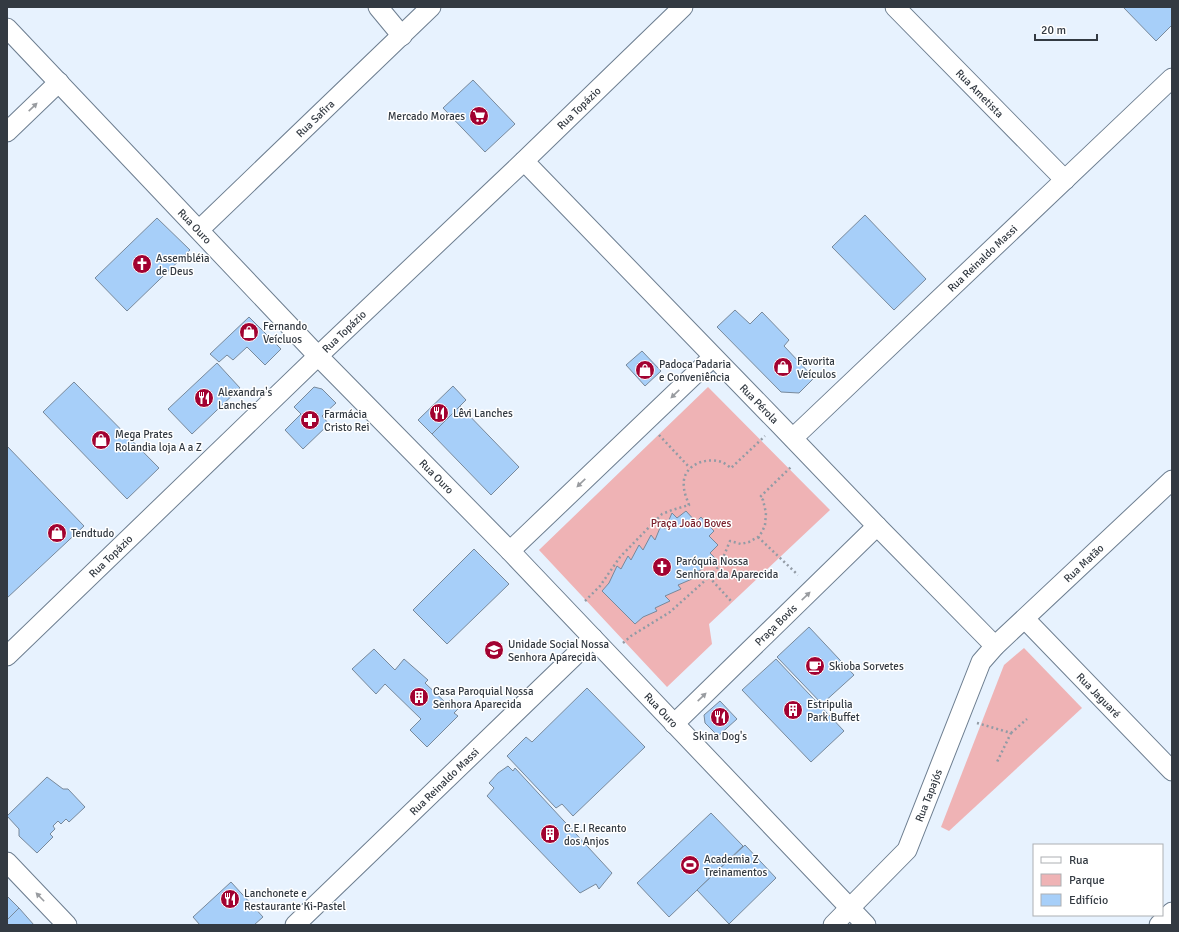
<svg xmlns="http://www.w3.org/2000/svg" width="1179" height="932" font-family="Signika,sans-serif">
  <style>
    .green { fill: #efb3b5 }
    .building { fill: #a7cff9; stroke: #78899b }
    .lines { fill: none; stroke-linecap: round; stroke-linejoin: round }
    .minor-casing { stroke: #6d7e90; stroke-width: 21 }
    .path { stroke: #929ba5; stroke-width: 2.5; stroke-dasharray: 2 3; stroke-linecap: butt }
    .minor { stroke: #fff; stroke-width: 19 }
    .oneway { fill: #999ca0 }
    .labels { text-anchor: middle; stroke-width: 3; stroke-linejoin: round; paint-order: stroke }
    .street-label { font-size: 11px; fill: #333a42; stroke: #fff }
    .poi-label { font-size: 11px; fill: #333a42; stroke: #fff; text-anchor: start }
    .park-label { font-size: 11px; fill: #79212e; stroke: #fff }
  </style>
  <rect width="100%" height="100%" fill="#e7f2fe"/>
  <g class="green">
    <polygon points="708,387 830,510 709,624 712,644 667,687 539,550"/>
    <polygon points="1024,648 1082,708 949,831 941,827 1004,665"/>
  </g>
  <g class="building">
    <polygon points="1123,7 1172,7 1172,25 1156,41"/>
    <polygon points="473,80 515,124 485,152 443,108"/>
    <polygon points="865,215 926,279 894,310 832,247"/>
    <polygon points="157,218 190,250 127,311 95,278"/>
    <polygon points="735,310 750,324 762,312 789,340 784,346 814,378 799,393 781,392 717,327"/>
    <polygon points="249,317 281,349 265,365 247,347 233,360 227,355 219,362 210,354"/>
    <polygon points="642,351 661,371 645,386 626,365"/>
    <polygon points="217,363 240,388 192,434 168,409"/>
    <polygon points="74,382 159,468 127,499 43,412"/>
    <polygon points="453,386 466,400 432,434 418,420"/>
    <polygon points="314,387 322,389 336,403 322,416 329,424 303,449 285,430 301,414 294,407"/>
    <polygon points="460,406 519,467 491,495 432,434"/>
    <polygon points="7,446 84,526 7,598"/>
    <polygon points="686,511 696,522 701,517 714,531 709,536 718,545 710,553 715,558 699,564 703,569 688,575 692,579 678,585 681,589 665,596 670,601 655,608 657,611 643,617 635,624 602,591 609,583 617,566 621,569 628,556 631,560 639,545 643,550 651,535 655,540 662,523 665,529 672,513 677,518"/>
    <polygon points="474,549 509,584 447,644 413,610"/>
    <polygon points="809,627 854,675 822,704 777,657"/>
    <polygon points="374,649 395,670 404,659 428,680 425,683 447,704 450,700 458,709 454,713 458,716 427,747 410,730 421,719 385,684 376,694 352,669"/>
    <polygon points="776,659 844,731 811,762 742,690"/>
    <polygon points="587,688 645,747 573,816 562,804 556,808 507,756 526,737 532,742"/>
    <polygon points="720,701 737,719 718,736 705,723 704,715"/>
    <polygon points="508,766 513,771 515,768 612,873 599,889 596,884 580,893 487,796 494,788 489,783 498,773"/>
    <polygon points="47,777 63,789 68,789 85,807 69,822 66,819 61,824 58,821 53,826 55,829 50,834 53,837 37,853 19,836 19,829 7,816"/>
    <polygon points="711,813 743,846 669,917 637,883"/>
    <polygon points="745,845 776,878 729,924 697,890"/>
    <polygon points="231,882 263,917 254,925 200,925 193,917"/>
    <polygon points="7,896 19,908 7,920"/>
    <polygon points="19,908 34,925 7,925 7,920"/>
  </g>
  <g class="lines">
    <g class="minor-casing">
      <g id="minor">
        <polyline points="378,7 402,36"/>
        <path id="s1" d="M895 7 1065 180"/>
        <path id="s2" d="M7 28 318 356 510 551 866 925"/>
        <polyline points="7,132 59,82"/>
        <path id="s3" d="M524 161 778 423 877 526 995 646"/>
        <path id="s4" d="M199 230 431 7"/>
        <path id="s5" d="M793 438 1172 78"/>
        <polyline points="510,551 713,357"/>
        <path id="s6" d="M1025 619 1172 771"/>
        <path id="s7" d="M7 656 318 356 524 161 683 7"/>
        <path id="s8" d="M674 724 877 526"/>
        <polyline points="7,862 67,925"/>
        <path id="s9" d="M295 925 593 638"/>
        <path id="s10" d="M833 925 907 850 981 662 995 646 1172 480"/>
        <polyline points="1159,925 1172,912"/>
      </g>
    </g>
    <g class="path">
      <polyline points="659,435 690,468"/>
      <polyline points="758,537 798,575"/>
      <polyline points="709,577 731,601"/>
      <path d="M585 601 600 586 620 557 662 514 672 510 689 505C687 499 684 493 684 487 681 468 701 458 717 461 722 461 727 465 731 468L765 436"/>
      <polyline points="623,643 631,636 670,612 709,577 720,565 730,541 741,544 749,542 758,537 762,532 765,525 766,513 763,500 760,497 792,466"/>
      <polyline points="977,723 1011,733 997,762"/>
      <polyline points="1011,733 1027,719"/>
    </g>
    <use href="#minor" class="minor"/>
  </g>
  <defs><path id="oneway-solid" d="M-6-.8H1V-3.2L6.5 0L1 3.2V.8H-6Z"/></defs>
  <g class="oneway">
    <use href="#oneway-solid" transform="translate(33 107) rotate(-44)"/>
    <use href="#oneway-solid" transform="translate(675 394) rotate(136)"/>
    <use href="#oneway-solid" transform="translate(581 483) rotate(136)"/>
    <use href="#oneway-solid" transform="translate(806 596) rotate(-44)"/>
    <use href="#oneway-solid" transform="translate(702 697) rotate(-44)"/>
    <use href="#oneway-solid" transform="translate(40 897) rotate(-134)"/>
  </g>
  <defs>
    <g id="supermarket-disc" transform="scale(1)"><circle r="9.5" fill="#a20231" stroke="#fff"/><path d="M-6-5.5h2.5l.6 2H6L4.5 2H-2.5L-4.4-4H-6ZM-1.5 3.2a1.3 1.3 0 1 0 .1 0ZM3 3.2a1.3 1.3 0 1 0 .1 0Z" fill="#fff"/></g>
    <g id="church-disc" transform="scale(1)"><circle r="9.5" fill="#a20231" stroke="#fff"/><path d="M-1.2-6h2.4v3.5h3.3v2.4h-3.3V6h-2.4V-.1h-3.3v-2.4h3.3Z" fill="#fff"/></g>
    <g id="shop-disc" transform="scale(1)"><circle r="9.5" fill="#a20231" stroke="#fff"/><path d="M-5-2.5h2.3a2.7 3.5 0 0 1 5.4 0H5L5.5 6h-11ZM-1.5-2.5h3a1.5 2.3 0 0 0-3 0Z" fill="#fff"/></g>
    <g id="restaurant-disc" transform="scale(1)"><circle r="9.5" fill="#a20231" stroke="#fff"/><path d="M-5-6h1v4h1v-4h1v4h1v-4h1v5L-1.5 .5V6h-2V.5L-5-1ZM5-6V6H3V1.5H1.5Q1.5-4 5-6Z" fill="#fff"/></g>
    <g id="pharmacy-disc" transform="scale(1)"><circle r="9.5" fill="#a20231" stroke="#fff"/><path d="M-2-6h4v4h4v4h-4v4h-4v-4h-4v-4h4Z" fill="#fff"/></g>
    <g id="school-disc" transform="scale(1)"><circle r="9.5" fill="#a20231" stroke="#fff"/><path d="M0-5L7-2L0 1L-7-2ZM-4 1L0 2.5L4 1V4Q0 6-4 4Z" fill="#fff"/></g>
    <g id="cafe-disc" transform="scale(1)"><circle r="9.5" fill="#a20231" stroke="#fff"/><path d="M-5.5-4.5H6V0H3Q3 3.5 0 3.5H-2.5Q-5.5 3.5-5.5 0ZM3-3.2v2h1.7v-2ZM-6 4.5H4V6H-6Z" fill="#fff"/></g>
    <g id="building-disc" transform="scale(1)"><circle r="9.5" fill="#a20231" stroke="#fff"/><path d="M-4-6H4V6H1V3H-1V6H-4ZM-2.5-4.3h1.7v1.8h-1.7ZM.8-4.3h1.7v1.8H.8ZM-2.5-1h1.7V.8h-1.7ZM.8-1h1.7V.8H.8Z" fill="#fff"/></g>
    <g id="stadium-disc" transform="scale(1)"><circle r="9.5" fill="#a20231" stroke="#fff"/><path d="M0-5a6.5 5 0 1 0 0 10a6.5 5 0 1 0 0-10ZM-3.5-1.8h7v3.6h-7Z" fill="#fff"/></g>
  </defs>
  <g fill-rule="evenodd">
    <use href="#supermarket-disc" x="479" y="116"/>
    <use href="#church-disc" x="142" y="264"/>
    <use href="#shop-disc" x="249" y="332"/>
    <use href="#shop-disc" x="783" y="367"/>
    <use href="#shop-disc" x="645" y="370"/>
    <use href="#restaurant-disc" x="204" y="398"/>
    <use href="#restaurant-disc" x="439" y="413"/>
    <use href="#pharmacy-disc" x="310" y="420"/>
    <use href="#shop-disc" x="101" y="440"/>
    <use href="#shop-disc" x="57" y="533"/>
    <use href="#church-disc" x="662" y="567"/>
    <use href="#school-disc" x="494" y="650"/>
    <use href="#cafe-disc" x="815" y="666"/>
    <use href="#building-disc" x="419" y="697"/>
    <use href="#building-disc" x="793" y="710"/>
    <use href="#restaurant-disc" x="720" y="717"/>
    <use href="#building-disc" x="550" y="834"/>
    <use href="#stadium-disc" x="690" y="865"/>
    <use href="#restaurant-disc" x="230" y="899"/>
  </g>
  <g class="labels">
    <g class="street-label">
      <text dy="4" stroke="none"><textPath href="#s1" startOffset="121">Rua Ametista</textPath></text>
      <text dy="4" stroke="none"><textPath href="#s7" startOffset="792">Rua Topázio</textPath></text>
      <text dy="4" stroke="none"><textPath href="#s4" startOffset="161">Rua Safira</textPath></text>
      <text dy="4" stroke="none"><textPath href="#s2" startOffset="273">Rua Ouro</textPath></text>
      <text dy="4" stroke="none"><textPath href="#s5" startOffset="261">Rua Reinaldo Massi</textPath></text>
      <text dy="4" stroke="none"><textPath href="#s7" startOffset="468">Rua Topázio</textPath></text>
      <text dy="4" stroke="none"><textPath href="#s3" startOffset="338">Rua Pérola</textPath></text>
      <text dy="4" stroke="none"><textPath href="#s2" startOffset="621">Rua Ouro</textPath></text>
      <text dy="4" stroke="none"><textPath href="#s7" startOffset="144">Rua Topázio</textPath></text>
      <text dy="4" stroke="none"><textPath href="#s10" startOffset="450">Rua Matão</textPath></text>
      <text dy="4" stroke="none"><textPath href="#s8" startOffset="142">Praça Bovis</textPath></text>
      <text dy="4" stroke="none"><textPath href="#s6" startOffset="106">Rua Jaguaré</textPath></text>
      <text dy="4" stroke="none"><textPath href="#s2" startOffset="945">Rua Ouro</textPath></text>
      <text dy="4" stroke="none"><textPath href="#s9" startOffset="207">Rua Reinaldo Massi</textPath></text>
      <text dy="4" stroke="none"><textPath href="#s10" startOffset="164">Rua Tapajós</textPath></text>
    </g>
    <g class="poi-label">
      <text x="465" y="120" text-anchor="end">Mercado Moraes</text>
      <text x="156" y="262">Assembléia<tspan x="156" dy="13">de Deus</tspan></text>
      <text x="263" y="330">Fernando<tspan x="263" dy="13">Veícluos</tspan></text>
      <text x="797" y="365">Favorita<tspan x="797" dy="13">Veículos</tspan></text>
      <text x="659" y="368">Padoca Padaria<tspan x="659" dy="13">e Conveniência</tspan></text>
      <text x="218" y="396">Alexandra's<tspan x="218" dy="13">Lanches</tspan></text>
      <text x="453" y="417">Lêvi Lanches</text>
      <text x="324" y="418">Farmácia<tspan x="324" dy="13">Cristo Rei</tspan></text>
      <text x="115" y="438">Mega Prates<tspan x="115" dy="13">Rolandia loja A a Z</tspan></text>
      <text x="71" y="537">Tendtudo</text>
      <text x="676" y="565">Paróquia Nossa<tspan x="676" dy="13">Senhora da Aparecida</tspan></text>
      <text x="508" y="648">Unidade Social Nossa<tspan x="508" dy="13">Senhora Aparecida</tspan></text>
      <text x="829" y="670">Skioba Sorvetes</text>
      <text x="433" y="695">Casa Paroquial Nossa<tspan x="433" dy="13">Senhora Aparecida</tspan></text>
      <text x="807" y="708">Estripulia<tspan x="807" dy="13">Park Buffet</tspan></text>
      <text x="720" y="740" text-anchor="middle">Skina Dog's</text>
      <text x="564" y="832">C.E.I Recanto<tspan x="564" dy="13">dos Anjos</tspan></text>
      <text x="704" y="863">Academia Z<tspan x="704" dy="13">Treinamentos</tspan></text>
      <text x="244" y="897">Lanchonete e<tspan x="244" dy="13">Restaurante Ki-Pastel</tspan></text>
    </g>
    <g class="park-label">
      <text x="691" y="527">Praça João Boves</text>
    </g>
  </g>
  <rect width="1179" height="932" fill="none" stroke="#333a42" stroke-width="16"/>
  <rect x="1033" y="844" width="130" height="72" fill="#ffffff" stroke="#adb0b3"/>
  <rect x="1041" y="857" width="20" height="6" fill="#ffffff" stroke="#adb0b3"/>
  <text x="1069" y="864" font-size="12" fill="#333a42">Rua</text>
  <rect x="1041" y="874" width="20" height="12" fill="#efb3b5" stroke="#adb0b3"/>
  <text x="1069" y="884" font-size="12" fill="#333a42">Parque</text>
  <rect x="1041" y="894" width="20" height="12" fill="#a7cff9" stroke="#adb0b3"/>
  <text x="1069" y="904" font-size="12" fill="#333a42">Edifício</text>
  <path d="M1035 34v6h62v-6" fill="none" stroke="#333a42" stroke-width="2"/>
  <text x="1041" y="34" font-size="12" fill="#333a42" stroke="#ffffff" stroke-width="3" paint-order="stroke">20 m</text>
</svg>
